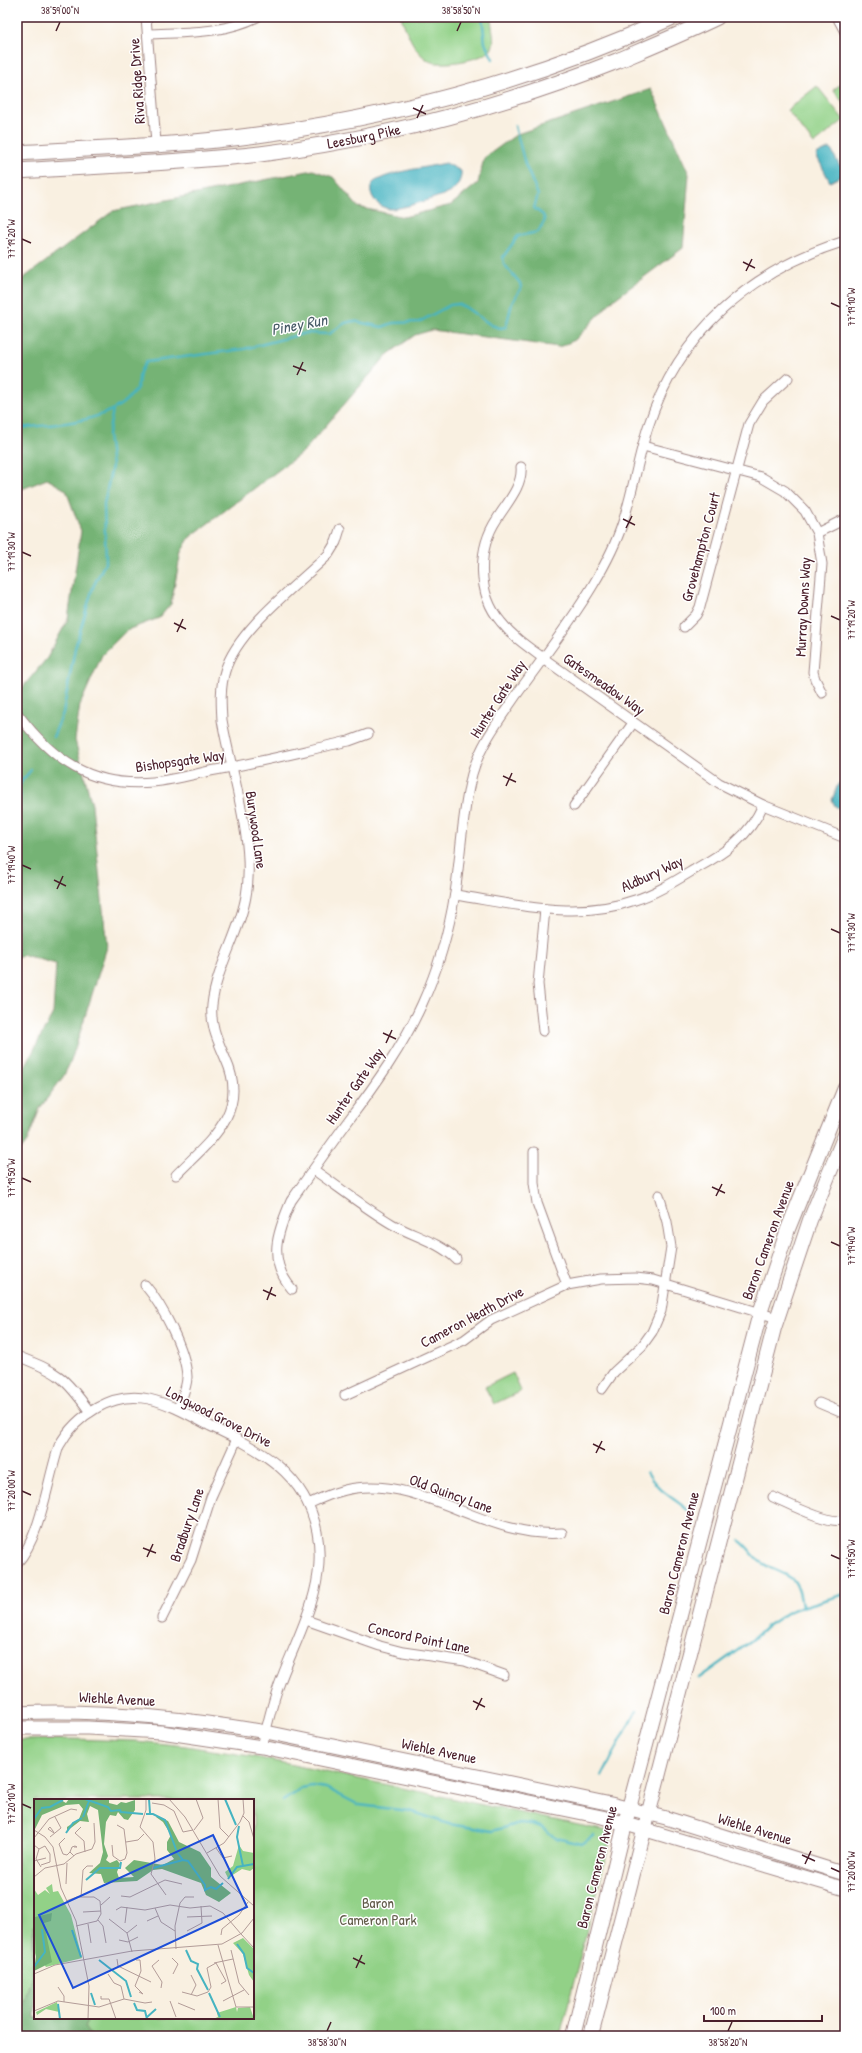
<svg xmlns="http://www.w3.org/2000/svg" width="862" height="2053" font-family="'Patrick Hand',sans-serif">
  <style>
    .green { fill: #92d187; stroke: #6e7859; fill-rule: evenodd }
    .forest { fill: #75b374; stroke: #606950 }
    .water { fill: #46b4c1; stroke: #486a76 }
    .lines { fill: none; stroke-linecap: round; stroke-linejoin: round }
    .stream { stroke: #46b4c1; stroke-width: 2.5 }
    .minor-casing { stroke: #a28886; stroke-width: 11 }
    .secondary-casing { stroke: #a28886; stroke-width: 15 }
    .primary-casing { stroke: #a28886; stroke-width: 16 }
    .trunk-casing { stroke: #a28886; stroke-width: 17 }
    .minor { stroke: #fff; stroke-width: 9 }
    .secondary { stroke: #fff; stroke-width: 13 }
    .primary { stroke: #fff; stroke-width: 14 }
    .trunk { stroke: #fff; stroke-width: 15 }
    .ticks { fill: none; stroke: #4a1f2b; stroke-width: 1.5 }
    .labels { text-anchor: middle; stroke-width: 3; stroke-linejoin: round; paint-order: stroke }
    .street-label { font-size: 15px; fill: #4a1f2b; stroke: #fff }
    .park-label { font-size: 15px; fill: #635d4b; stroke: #fff }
    .water-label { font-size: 16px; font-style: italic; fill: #485b67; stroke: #fff }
    .inset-river { fill: none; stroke: #46b4c1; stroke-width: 2 }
    .inset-road { fill: none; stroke: #b39c98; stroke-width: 1 }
    .view { fill: #1d4ed8; fill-opacity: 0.15; stroke: #1d4ed8; stroke-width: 2 }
    .inset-edge { fill: none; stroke: #4a1f2b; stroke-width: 2 }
    .neatline { fill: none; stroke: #4a1f2b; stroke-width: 1.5 }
    .ticks-label { font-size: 10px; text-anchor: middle; fill: #4a1f2b }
  </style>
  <rect width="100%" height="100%" fill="#fff"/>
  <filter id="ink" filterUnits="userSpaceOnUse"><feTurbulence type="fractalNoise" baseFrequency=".025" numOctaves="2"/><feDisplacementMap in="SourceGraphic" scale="8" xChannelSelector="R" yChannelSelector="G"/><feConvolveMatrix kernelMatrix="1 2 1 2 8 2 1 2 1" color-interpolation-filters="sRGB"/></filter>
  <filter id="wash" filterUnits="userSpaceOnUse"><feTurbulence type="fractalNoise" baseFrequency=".012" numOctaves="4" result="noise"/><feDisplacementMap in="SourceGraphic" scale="16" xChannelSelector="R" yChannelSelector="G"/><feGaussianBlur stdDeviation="0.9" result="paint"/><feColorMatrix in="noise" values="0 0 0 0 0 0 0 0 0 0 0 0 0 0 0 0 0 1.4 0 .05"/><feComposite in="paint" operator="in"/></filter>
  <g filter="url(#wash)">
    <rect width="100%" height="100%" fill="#f9f0e1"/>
    <g class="green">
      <path d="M401 17H491C491 27 496 38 492 48 487 60 439 67 429 61 413 51 407 32 401 17Z"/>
      <polygon points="845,81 845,105 833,90"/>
      <polygon points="817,86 844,120 814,144 787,110"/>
      <polygon points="513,1373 521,1391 494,1404 485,1387"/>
      <path d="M72 1739 136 1741 186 1746 250 1756 607 1831 610 1836V1841L560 2036H17V1740ZM35 1800H253V2018H35Z"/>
    </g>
    <g class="forest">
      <polygon points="651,89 689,174 683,248 612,301 575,340 559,347 432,330 415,335 387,355 304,451 190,537 181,552 171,604 159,618 127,630 102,655 80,705 75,740 92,805 107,947 71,1061 63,1077 40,1108 27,1142 17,1155 17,1082 53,1013 56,964 24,955 17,958 17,694 47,658 68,619 81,531 66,490 47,479 17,491 17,283 113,211 313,170 333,177 358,207 404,217 451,205 478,183 484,158 517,134"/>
      <polygon points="33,1925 35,1926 35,2018 89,2018 85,2027 91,2036 17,2036 17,2028 33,1970"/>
    </g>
    <g class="water">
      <polygon points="830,148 840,166 845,164 845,174 830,182 816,155"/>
      <path d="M446 163 461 171C462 180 457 187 450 193 436 197 404 209 391 209 376 209 362 187 377 180 398 170 424 168 446 163Z"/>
      <polygon points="845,778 845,813 835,806 832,800 838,784"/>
    </g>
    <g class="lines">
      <g class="stream">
        <polyline points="482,17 485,43 493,59"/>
        <path d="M17 428C53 424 110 424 134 392 140 386 138 380 140 373 141 369 144 365 146 362L244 349 306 333 329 334 345 323 353 321 382 327 393 323 419 322 450 305 458 304 465 307 491 325 500 328 506 327 512 303 521 288 520 283 504 264 503 257 518 236 538 232 545 220 543 215 534 208 538 195 525 164 515 126"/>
        <polyline points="53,737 63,713 75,648 93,587 106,561 104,504 112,466 108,435 113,410"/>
        <polyline points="17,826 20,796 19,788 21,782 31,770"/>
        <path d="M647 1472C660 1495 677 1498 693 1515"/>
        <path d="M740 1541C749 1547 753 1557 762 1563 788 1580 797 1569 802 1607"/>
        <polyline points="699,1678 752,1640 767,1626 792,1610 845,1594"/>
        <polyline points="602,1776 636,1711"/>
        <polyline points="283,1801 301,1788 312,1786 326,1788 359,1805 410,1811 449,1824 467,1827 492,1831 520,1823 532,1824 541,1827 556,1838 582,1844 593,1836"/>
      </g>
    </g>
  </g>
  <g filter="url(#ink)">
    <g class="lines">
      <g class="minor-casing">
        <g id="minor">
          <polyline points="146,17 156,143"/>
          <polyline points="837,17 845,32"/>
          <path d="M148 34C185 32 223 34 257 17"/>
          <polyline points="643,446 761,477 785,491 805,511 817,533 822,564 813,672 815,679 822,693"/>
          <path d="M521 467C523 486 506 504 497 519 477 549 477 594 501 622 513 637 528 647 543 658L719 783 763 805 845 838"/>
          <polyline points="817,533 845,519"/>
          <polyline points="684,627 696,615 700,607 749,424 763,401 788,378"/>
          <path d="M17 713C52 760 91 788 153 782 172 780 191 775 210 771 257 763 303 751 349 741L368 734"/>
          <polyline points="574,806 633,723"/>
          <path d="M455 895C514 904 576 921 635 900 657 893 677 880 697 868 726 852 749 837 763 805"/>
          <polyline points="543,1031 538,984 545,909"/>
          <polyline points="534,1152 534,1183 537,1203 567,1285"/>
          <path d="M314 1170C340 1188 365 1208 392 1224 413 1236 439 1242 456 1259"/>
          <path d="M176 1175C208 1142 250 1113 226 1060 218 1041 210 1026 212 1005 216 967 240 933 246 896 256 843 231 773 222 720 221 704 220 687 225 671 237 630 297 585 328 555L336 542 340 529"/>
          <path d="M145 1285C162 1305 186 1350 187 1377 187 1388 181 1399 178 1409"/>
          <path d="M292 1289C267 1260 277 1233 291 1201 310 1174 329 1147 348 1121 376 1084 403 1046 422 1004 438 969 449 931 455 893 461 854 462 812 472 774 481 743 500 719 517 694 543 658 571 622 593 585 605 565 616 544 623 522 633 491 638 458 648 427 679 332 751 270 845 241"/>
          <path d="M17 1356C58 1372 64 1376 90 1412"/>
          <polyline points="602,1389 614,1372 642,1346 652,1332 661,1311 671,1247 667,1222 659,1195"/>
          <polyline points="345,1395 464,1340 491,1320 567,1285 601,1279 636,1278 653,1280 777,1318"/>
          <polyline points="819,1403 845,1414"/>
          <path d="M773 1497C787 1503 833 1527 845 1519"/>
          <path d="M308 1504C324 1497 339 1490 356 1488 427 1479 487 1539 562 1533"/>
          <path d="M17 1563C41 1537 47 1481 59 1446 76 1415 113 1391 149 1399 171 1404 191 1416 210 1426 259 1449 306 1473 317 1532 328 1589 296 1636 278 1688 271 1707 267 1727 262 1747"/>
          <polyline points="162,1618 191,1560 211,1497 237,1439"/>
          <polyline points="306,1620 380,1646 403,1652 465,1661 504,1675"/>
        </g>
      </g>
      <g class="secondary-casing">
        <g id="secondary">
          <path d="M17 1713C100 1709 184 1718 266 1732L611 1804 666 1818 845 1874"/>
          <polyline points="17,1728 88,1728 161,1732 262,1747 602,1817 845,1889"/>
        </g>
      </g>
      <g class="primary-casing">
        <g id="primary">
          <polyline points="573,2036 629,1808 760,1313 788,1229 845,1088"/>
          <polyline points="591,2036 774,1328 810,1220 845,1135"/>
        </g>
      </g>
      <g class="trunk-casing">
        <g id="trunk">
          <path d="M17 153C96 148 179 146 257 135 401 116 540 77 673 17"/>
          <path id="s1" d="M17 171C98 166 179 163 260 154 382 139 503 106 617 61 650 47 684 33 717 17"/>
        </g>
      </g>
      <use href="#minor" class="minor"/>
      <use href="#secondary" class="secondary"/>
      <use href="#primary" class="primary"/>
      <use href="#trunk" class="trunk"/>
    </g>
  </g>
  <path class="ticks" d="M56 31 60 22M457 31 461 22M413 108 426 114M417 118 423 105M22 239 31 243M743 262 755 268M746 271 752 259M831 303 840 307M293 366 306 371M297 375 303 362M623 519 635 525M626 528 632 516M22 552 31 556M831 616 840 620M174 623 186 629M177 632 183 619M503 776 516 782M506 786 512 773M22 865 31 869M54 880 66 886M57 889 63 876M831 929 840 933M383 1033 396 1039M386 1043 392 1030M22 1178 31 1182M712 1187 725 1193M716 1196 722 1184M831 1242 840 1246M263 1290 276 1296M267 1300 272 1287M593 1444 605 1450M596 1453 602 1441M22 1491 31 1495M143 1548 156 1553M831 1555 840 1559M147 1557 153 1544M473 1701 485 1707M476 1710 482 1698M22 1804 31 1808M802 1855 815 1861M805 1864 811 1851M831 1868 840 1872M353 1958 365 1964M356 1968 362 1955M327 2031 331 2022M728 2031 732 2022"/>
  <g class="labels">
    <g class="street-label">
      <text transform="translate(137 81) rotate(-94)" y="5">Riva Ridge Drive</text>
      <text dy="5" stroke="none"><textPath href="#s1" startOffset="349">Leesburg Pike</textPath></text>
      <text transform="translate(701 547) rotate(-75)" y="5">Grovehampton Court</text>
      <text transform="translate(803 607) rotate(-87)" y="5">Murray Downs Way</text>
      <text transform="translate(604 684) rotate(35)" y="5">Gatesmeadow Way</text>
      <text transform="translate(498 699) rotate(-57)" y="5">Hunter Gate Way</text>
      <text transform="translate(180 761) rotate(-8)" y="5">Bishopsgate Way</text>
      <text transform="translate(256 830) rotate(82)" y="5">Burywood Lane</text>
      <text transform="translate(652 874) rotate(-25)" y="5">Aldbury Way</text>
      <text transform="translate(355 1086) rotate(-55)" y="5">Hunter Gate Way</text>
      <text transform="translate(768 1240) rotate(-70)" y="5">Baron Cameron Avenue</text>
      <text transform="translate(472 1317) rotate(-28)" y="5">Cameron Heath Drive</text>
      <text transform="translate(219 1417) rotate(27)" y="5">Longwood Grove Drive</text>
      <text transform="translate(451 1494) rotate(20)" y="5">Old Quincy Lane</text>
      <text transform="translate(187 1525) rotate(-71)" y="5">Bradbury Lane</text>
      <text transform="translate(679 1553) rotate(-76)" y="5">Baron Cameron Avenue</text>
      <text transform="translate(419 1638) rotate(12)" y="5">Concord Point Lane</text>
      <text transform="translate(117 1699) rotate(3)" y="5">Wiehle Avenue</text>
      <text transform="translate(439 1751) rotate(12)" y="5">Wiehle Avenue</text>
      <text transform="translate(755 1829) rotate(17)" y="5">Wiehle Avenue</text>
      <text transform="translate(597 1867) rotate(-76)" y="5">Baron Cameron Avenue</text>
    </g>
    <g class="park-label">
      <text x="378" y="1908">Baron<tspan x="378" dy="17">Cameron Park</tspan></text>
    </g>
    <g class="water-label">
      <text transform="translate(299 324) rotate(-11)" y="6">Piney Run</text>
    </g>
  </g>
  <g transform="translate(34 1799)">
    <rect width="220" height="220" fill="#f9f0e1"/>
    <path d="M205 46 209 52 220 54V69L216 72 208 70 194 79 191 73 199 67ZM18 85 19 93 24 92 37 116 48 159 12 168 2 154 0 162V90L4 96 11 91 16 95 12 89ZM209 139 220 150V183L215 176 209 155 199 144ZM23 203 25 213 12 210 3 216 2 213ZM202 208 203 213 204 209 216 208 220 220H179L184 218 183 214Z" fill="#92d187"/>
    <path d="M0 0H25L32 4 35 0H75V4L83 6 87 3 92 4 101 1V11L94 21 90 20 84 13 82 17 76 16 72 23 70 45 74 57 72 61 76 64 83 61 86 65 83 73 85 79 100 78 91 69 100 61 129 66 140 60 133 51V43L137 36 129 23 122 18 123 17 134 22 145 43 166 53 177 69V78L197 94 185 103 172 96 167 84 128 70 119 71 103 82 70 84 67 75 55 74 66 64 69 53 64 11 56 7 53 15 55 23 46 22 33 32V28L45 20 49 10 45 5 32 6 8 16 1 30ZM18 114 17 122 10 124 18 163 0 172 2 157 0 115 1 118Z" fill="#75b374"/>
    <path class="inset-river" d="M51 0 74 8 77 12 86 11 87 13 109 15M115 0 116 14M191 0 202 26M7 9 16 8 29 1M112 15H119L131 21 143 53 149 61 154 62 171 86V91L177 88 182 90 189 84M49 18 55 2M0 20 7 10M205 27 203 38 209 67M32 34 39 24 48 19M119 69 149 61M194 80 203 68 220 65M52 81 66 69H86L87 63M38 131 47 158M203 145 210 155 213 169 220 174M152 151 157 162 164 165 163 170 174 191M65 161 92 182 97 198M0 168 11 153 8 130M57 194 61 206M175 194 186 218M100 204 103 211 111 212 113 220M24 205 26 220M112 219 122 210"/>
    <path class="inset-road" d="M112 0V11L106 28 119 43 121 60 117 75 132 96M135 0 151 18 186 77 220 107M184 0 186 29 195 38M118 4 130 6 140 12 149 33 159 31M209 17 215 23 220 40M16 28 19 32 20 34 14 30ZM47 28 41 34 50 42 51 53M0 31 11 38 19 48 27 89 42 122 55 187 54 220M160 31 169 19 162 0M16 38 27 29 21 18M0 39 15 20 37 10 43 11M31 39 25 45 29 55 33 56 36 53 40 57M92 43 104 41 110 35M0 46 5 50 2 60 7 68M78 46 79 57 86 62 91 60 93 54 90 30 83 26M182 49 189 59 198 57M5 50 11 47 16 55V63L7 66M36 53 38 48 41 47 43 48H40M173 54 190 44 206 23 210 14 209 0M0 62 12 59M0 78 11 69 30 65 42 55 58 50 61 43 60 24M32 85 33 64M87 97 96 98 131 81 148 85M47 98 49 71 53 67H59M32 102 43 98H60L66 102 67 115 63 122 42 127M67 106 76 98M121 109 127 123 141 132M82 111 87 108 111 111 136 106 156 109 176 107 189 114 207 135M49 113 67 112M153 118 178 117M75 120 93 134 98 153M64 121 69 127 72 144M113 122 124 117M91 124 93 108M54 125 57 144M153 132 168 124 167 107M93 134 103 126M207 135 220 149M187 136 188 130 205 116 214 103M85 141 94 143 104 138M184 146 202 208H220M142 150 141 127 146 104 151 98H160M197 151 205 184 215 196M138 159 144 165 139 175M83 160 84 167 117 183M102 161H106L107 172 101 187 109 195 105 193M125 161 118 167 128 183 127 189M180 164 199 160M182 164 192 182 187 185M0 175 21 166 98 152 188 145 208 134 220 119M74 175 80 184 87 187 90 200M24 188 30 197V203M148 193 163 197 174 193 177 188 173 169 182 164M157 196 162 186 157 176M67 197V200H75L82 220M136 202 142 218M189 202 210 191M144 204 161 211M0 212 24 202 65 208 90 200 111 204 118 203"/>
    <path class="view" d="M179 36 213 108 39 189 5 116Z"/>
    <rect width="220" height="220" class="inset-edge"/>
  </g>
  <rect width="862" height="2053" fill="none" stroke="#fff" stroke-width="44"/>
  <path d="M704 2015v6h118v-6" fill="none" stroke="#4a1f2b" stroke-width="2"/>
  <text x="710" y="2015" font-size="12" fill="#4a1f2b" stroke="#ffffff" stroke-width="3" paint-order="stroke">100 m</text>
  <rect x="22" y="22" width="818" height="2009" class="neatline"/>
  <g class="ticks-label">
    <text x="60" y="14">38°59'00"N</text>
    <text x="461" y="14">38°58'50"N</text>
    <text transform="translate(11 239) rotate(-90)" y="4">77°19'20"W</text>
    <text transform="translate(851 307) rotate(-90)" y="4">77°19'10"W</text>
    <text transform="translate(11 552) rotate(-90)" y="4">77°19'30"W</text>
    <text transform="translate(851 620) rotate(-90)" y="4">77°19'20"W</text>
    <text transform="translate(11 865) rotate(-90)" y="4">77°19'40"W</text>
    <text transform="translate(851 933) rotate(-90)" y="4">77°19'30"W</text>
    <text transform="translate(11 1178) rotate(-90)" y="4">77°19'50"W</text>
    <text transform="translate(851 1246) rotate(-90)" y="4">77°19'40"W</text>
    <text transform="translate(11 1491) rotate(-90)" y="4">77°20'00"W</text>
    <text transform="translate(851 1559) rotate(-90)" y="4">77°19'50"W</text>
    <text transform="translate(11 1804) rotate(-90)" y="4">77°20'10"W</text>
    <text transform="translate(851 1872) rotate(-90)" y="4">77°20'00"W</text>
    <text x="327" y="2046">38°58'30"N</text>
    <text x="728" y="2046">38°58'20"N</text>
  </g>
</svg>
